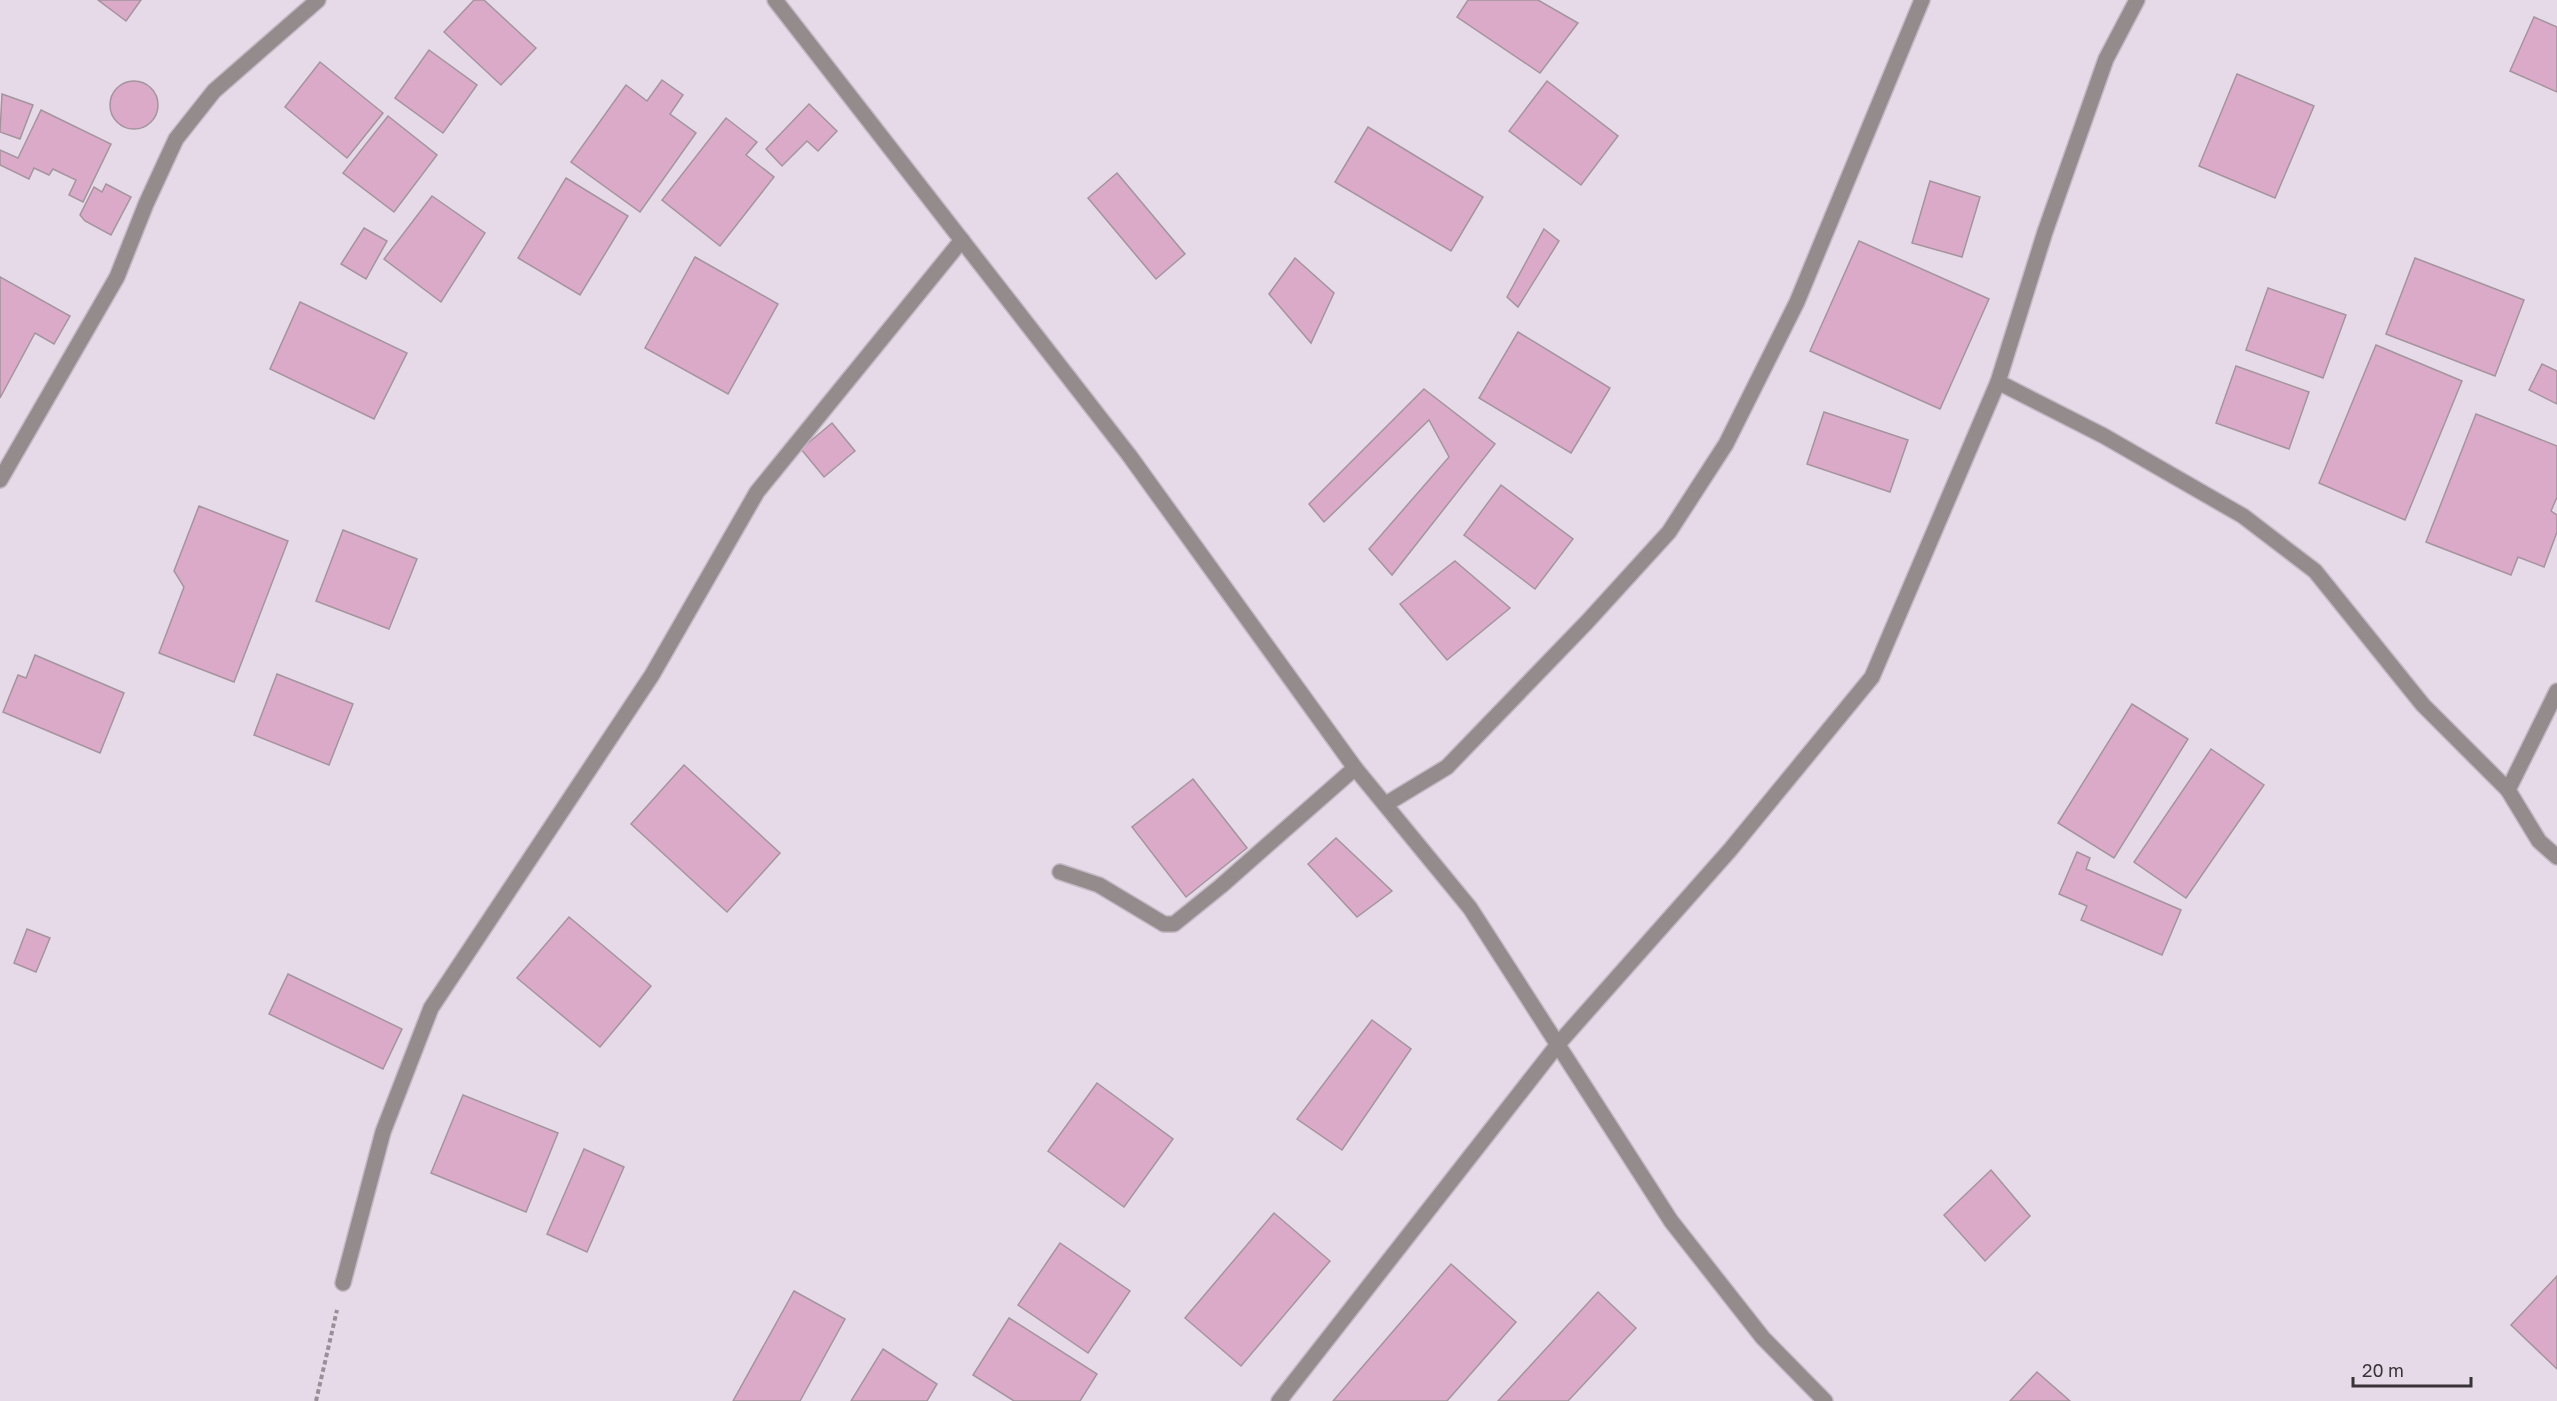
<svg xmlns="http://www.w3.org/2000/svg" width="2557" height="1401" font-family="'Golos Text',sans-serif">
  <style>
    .building { fill: #dcaac9; stroke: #a4949d; stroke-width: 1.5 }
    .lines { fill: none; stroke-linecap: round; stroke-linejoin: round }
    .minor-casing { stroke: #c4b9c5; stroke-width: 18 }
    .path { stroke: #998f99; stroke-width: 4; stroke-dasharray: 4.5 3; stroke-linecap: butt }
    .minor { stroke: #938b8c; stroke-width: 15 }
  </style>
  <rect width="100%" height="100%" fill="#e7dae8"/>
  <g class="building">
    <polygon points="98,0 141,0 126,21"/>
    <polygon points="474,0 484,0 536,48 501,85 444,32"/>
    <polygon points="1468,0 1538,0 1578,23 1540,73 1457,17"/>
    <polygon points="2534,17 2557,27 2557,92 2510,71"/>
    <polygon points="429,50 477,85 443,133 395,98"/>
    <polygon points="320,62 383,113 347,158 285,107"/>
    <polygon points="2237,74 2314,106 2275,198 2199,166"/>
    <polygon points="662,80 683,95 670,114 696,133 640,212 571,162 626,85 647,101"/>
    <circle cx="134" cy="105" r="24"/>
    <polygon points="1547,81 1618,136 1581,185 1509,131"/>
    <polygon points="2,94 33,105 20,139 0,132"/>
    <polygon points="809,104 837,131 818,151 807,141 782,166 766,149"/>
    <polygon points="41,110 111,144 83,202 69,195 76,180 53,169 49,175 34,168 29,179 0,165 0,150 18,158"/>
    <polygon points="388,116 437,155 394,212 343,173"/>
    <polygon points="726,118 757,142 746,155 774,177 720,246 662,200"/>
    <polygon points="1368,127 1483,197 1451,251 1335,182"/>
    <polygon points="1117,173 1185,254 1156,279 1088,198"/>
    <polygon points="566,178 628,216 580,295 518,258"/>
    <polygon points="1930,181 1980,197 1962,257 1912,243"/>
    <polygon points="106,184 131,197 111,235 85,221 80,215 94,187 102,192"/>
    <polygon points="432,196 485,233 441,302 384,259"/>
    <polygon points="364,228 387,241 366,279 341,264"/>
    <polygon points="1544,229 1559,241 1518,307 1507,297"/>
    <polygon points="1859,241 1989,299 1940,409 1810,351"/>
    <polygon points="695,257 778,304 728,394 645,348"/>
    <polygon points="1295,258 1334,293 1311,343 1269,294"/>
    <polygon points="2415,258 2524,300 2495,376 2386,334"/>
    <polygon points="0,277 70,316 54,344 35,333 0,398"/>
    <polygon points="2268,288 2346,315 2323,378 2246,350"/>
    <polygon points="300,302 407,353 374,419 270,369"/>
    <polygon points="1518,332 1610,388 1571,453 1479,398"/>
    <polygon points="2376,345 2462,381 2405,520 2319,483"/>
    <polygon points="2542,364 2557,371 2557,404 2529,390"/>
    <polygon points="2236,366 2309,392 2289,449 2216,423"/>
    <polygon points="1424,389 1495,444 1392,575 1369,549 1449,457 1429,420 1324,522 1309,504"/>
    <polygon points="1824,412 1908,440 1890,492 1807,464"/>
    <polygon points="2476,414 2557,446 2557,497 2551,511 2557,515 2557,532 2544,567 2518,557 2511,575 2426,542"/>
    <polygon points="832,423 855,451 824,477 801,449"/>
    <polygon points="1501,485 1573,539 1535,589 1464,535"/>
    <polygon points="199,506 288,541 234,682 159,653 184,587 174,571"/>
    <polygon points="343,530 417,559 389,629 316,601"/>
    <polygon points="1455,561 1510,608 1447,660 1400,604"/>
    <polygon points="35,655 124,693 100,753 3,712 18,675 26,678"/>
    <polygon points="277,674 353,704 329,765 254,735"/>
    <polygon points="2132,704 2188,739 2114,858 2058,823"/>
    <polygon points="2211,749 2264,785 2186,898 2134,862"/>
    <polygon points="684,765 780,853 727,912 631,824"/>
    <polygon points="1193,779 1247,848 1186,897 1132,827"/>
    <polygon points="1336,838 1392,891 1357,917 1308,864"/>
    <polygon points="2077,852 2090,858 2086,869 2181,910 2162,955 2081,920 2087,906 2059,894"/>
    <polygon points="569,917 651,986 600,1047 517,978"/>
    <polygon points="27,929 50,938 36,972 14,963"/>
    <polygon points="288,974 402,1029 383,1069 269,1014"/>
    <polygon points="1372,1020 1411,1049 1342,1150 1297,1119"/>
    <polygon points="1097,1083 1173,1139 1124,1207 1048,1151"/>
    <polygon points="463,1095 558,1133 526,1212 431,1173"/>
    <polygon points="584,1149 624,1167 587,1252 547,1234"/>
    <polygon points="1991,1170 2030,1216 1985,1261 1944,1215"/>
    <polygon points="1274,1213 1330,1261 1241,1366 1185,1318"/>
    <polygon points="1060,1243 1130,1291 1088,1353 1018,1305"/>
    <polygon points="1451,1264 1516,1322 1447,1401 1333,1401"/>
    <polygon points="2557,1276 2557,1369 2511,1325"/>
    <polygon points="794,1291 845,1319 800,1401 733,1401"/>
    <polygon points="1598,1292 1636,1328 1568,1401 1498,1401"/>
    <polygon points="1009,1318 1097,1374 1080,1401 1014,1401 973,1375"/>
    <polygon points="883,1349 937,1384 927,1401 851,1401"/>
    <polygon points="2037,1372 2070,1401 2010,1401"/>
  </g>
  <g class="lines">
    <g class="minor-casing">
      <g id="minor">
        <polyline points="775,0 1129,455 1355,768 1470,908 1671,1221 1763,1338 1825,1401"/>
        <polyline points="1998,382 2104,436 2243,516 2315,571 2423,705 2508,790"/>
        <polyline points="0,480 117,277 146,204 176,139 214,91 318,0"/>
        <polyline points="2557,691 2508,790 2539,841 2557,857"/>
        <polyline points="1386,804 1447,767 1587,622 1669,532 1726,444 1797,302 1922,0"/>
        <polyline points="1060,872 1099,885 1164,924 1174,924 1221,886 1355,768"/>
        <polyline points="343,1283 383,1132 431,1008 652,675 757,492 962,240"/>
        <polyline points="1279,1401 1559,1043 1730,850 1872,677 1998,382 2045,232 2106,59 2137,0"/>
      </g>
    </g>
    <polyline class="path" points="316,1401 337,1310"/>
    <use href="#minor" class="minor"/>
  </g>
  <path d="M2353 1377v9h118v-9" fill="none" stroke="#383338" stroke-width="3"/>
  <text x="2362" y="1377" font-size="18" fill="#383338" stroke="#e7dae8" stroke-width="4.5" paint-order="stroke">20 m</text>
</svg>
